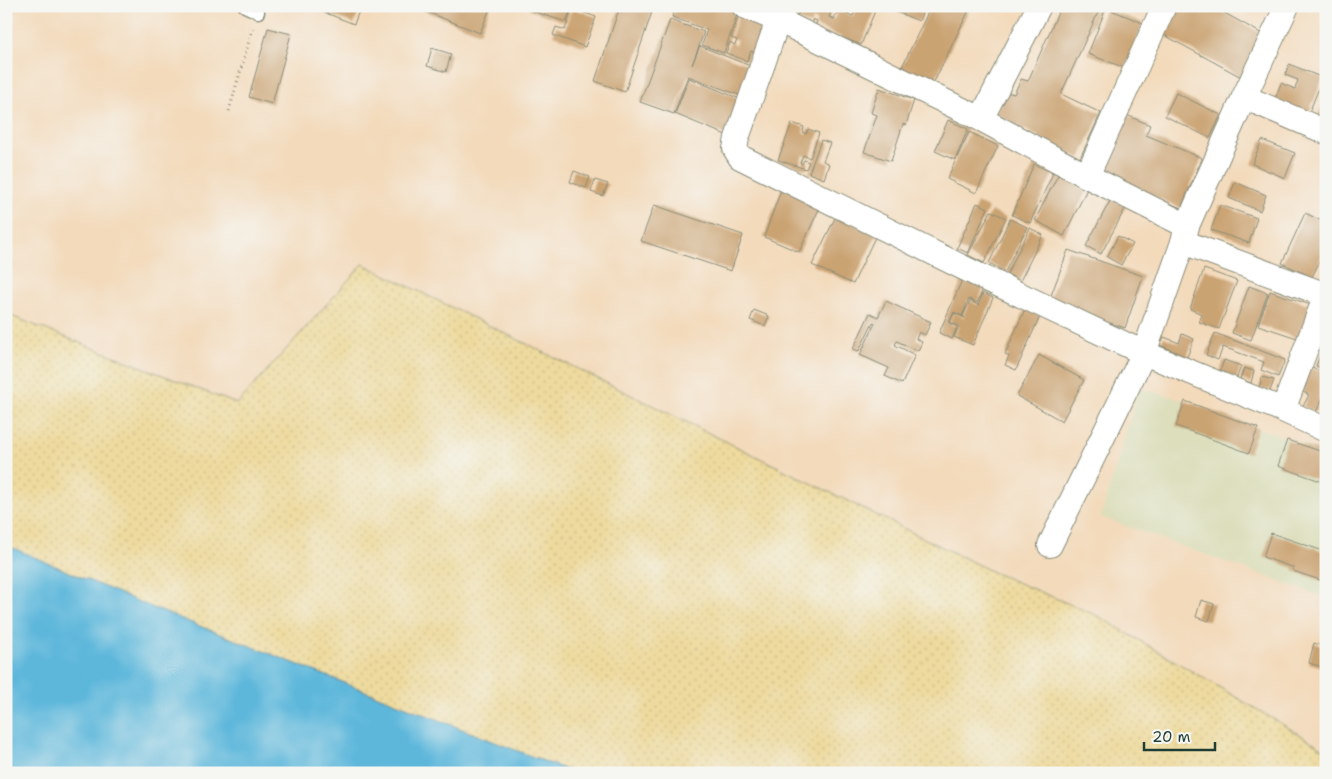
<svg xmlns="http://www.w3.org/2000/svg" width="1332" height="779" font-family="'Shantell Sans',sans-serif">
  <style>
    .built { fill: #dcdebc }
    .sand { fill: url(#sand-dots); stroke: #868c69 }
    .water { fill: #5db7db; stroke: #3e7a88 }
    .building { fill: #caa372; fill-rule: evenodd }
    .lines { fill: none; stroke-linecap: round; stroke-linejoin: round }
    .service-casing { stroke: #898c78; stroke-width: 15 }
    .minor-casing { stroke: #898c78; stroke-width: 26 }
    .path { stroke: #898c78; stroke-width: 3; stroke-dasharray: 1 4; stroke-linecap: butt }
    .service { stroke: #fff; stroke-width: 12 }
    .minor { stroke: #fff; stroke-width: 24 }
  </style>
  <defs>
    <pattern id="sand-dots" width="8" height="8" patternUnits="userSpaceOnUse" patternTransform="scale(1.25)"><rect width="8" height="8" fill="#eeda9e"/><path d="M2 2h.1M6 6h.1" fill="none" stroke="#ccbc89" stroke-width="1.8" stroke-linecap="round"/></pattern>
  </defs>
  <rect width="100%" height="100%" fill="#f6f6f2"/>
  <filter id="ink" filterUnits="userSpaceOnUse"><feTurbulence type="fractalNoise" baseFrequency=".02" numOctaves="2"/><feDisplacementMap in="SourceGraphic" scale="10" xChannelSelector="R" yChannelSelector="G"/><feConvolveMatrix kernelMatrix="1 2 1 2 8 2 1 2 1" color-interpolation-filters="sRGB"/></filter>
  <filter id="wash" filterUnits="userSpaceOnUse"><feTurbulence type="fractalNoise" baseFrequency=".0096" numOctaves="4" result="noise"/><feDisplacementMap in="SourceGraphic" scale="20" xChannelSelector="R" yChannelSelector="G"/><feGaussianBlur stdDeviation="1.12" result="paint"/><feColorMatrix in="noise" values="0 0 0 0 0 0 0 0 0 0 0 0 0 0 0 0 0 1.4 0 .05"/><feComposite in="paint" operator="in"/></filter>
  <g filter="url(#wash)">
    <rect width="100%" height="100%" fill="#f3dabb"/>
    <polygon class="built" points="1139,388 1185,401 1326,453 1326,598 1101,517"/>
    <polygon class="sand" points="363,264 995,573 1098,616 1326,750 1326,773 574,773 151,607 6,545 6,314 237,404"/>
    <polygon class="water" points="6,545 151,607 574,773 6,773"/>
    <g id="blocks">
      <g class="building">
        <polygon points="308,6 361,6 354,24"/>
        <polygon points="412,6 491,6 480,33"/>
        <polygon points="530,6 568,6 567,11 570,12 566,22 529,10"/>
        <polygon points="620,6 654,6 625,92 595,81"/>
        <polygon points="676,6 699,6 713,11 715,6 740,6 724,53 702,45 707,30 672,17"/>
        <path d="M801 6H850L847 14 853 16 857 6H877L861 45 815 26 817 21 813 19 811 25 796 19ZM832 10 837 12 834 19 829 17Z"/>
        <polygon points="882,6 925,6 919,21"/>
        <polygon points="931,6 971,6 933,84 901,69"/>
        <polygon points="1061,6 1101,6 1061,94 1101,113 1080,158 995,114 1006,92 1014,94 1021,79 1028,81"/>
        <polygon points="1168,6 1212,6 1266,36 1243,78 1155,30"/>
        <polygon points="572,8 596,17 585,47 553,35 556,27 565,30"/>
        <polygon points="1106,8 1143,23 1125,68 1088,54"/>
        <polygon points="739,15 767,25 757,53 751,51 747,61 726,53 730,42 735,45 737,40 731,38"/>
        <polygon points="670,20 704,32 692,65 700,46 758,69 747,98 688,76 674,114 640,102"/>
        <polygon points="268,28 291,34 272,104 249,97"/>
        <polygon points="432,48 451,54 446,72 427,66"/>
        <polygon points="1289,64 1323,78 1306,120 1272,107 1281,83 1295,89 1298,80 1285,75"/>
        <polygon points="689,78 740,99 726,135 675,114"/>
        <polygon points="879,88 914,100 906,125 903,124 891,161 864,152 877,115 871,113"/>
        <polygon points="1176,93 1221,115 1210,138 1165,116"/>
        <polygon points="1323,102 1326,103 1325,119 1318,116"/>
        <polygon points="1124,114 1150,125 1146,135 1202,158 1181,208 1099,173"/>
        <polygon points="948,120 968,129 955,160 935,151"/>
        <polygon points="792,123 804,127 803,132 806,134 808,129 819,133 810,158 803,155 800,163 802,164 804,160 809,162 806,169 778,160"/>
        <polygon points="969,132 998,146 976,193 947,179"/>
        <polygon points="821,140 830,143 823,161 829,164 824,179 809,173"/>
        <polygon points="1262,140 1295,153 1285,178 1252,164"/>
        <polygon points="1034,164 1053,173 1030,223 1012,215"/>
        <polygon points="574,171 590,177 586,188 570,182"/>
        <polygon points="1058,175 1087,189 1064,236 1035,220"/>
        <polygon points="595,180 608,184 603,196 591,192"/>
        <polygon points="1235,182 1266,195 1260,211 1229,198"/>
        <polygon points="782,187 821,205 799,252 764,237"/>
        <polygon points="1111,199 1126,207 1101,254 1086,246"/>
        <polygon points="977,203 988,208 968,253 957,248"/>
        <polygon points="654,205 743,235 731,271 641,241"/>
        <polygon points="1220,205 1257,218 1249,243 1211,230"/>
        <polygon points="991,211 1006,218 984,263 968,255"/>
        <polygon points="1305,213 1326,223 1326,248 1312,277 1282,263"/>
        <polygon points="836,216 876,235 853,284 812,265"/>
        <polygon points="1010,219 1027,227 1005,272 989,263"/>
        <polygon points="1030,228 1043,235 1020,281 1007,274"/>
        <polygon points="1118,236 1133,244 1121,265 1107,257"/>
        <polygon points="1068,250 1143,276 1125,328 1077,312 1049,301"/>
        <polygon points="1204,269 1237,281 1219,329 1199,322 1202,314 1190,309"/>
        <polygon points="963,278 984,287 977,303 969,299 962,316 954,312 949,323 957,327 952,339 939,333"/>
        <polygon points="1249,286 1268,293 1251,340 1232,333"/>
        <polygon points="1270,291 1311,305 1300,339 1258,325"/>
        <polygon points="983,293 993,298 973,345 954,337 959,326 950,322 954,313 965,318 963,316 970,301 978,305"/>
        <polygon points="886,301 931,322 925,335 919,332 916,339 922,342 918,351 897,341 895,345 915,355 902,384 885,376 889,368 860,355 875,323 873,322 859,351 853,349 870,313 878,317"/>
        <polygon points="1025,309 1040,316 1016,370 1005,365 1009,356 1005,354"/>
        <polygon points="754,310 769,316 765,326 750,320"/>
        <polygon points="1215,333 1285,360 1278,377 1261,370 1264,362 1223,347 1218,360 1206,355"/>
        <polygon points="1182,334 1194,339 1187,357 1160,345 1164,337 1179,343"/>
        <polygon points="1326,341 1326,370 1316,366"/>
        <polygon points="1039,355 1084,380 1062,421 1017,396"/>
        <polygon points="1224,360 1241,366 1236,380 1219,374"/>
        <polygon points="1310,367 1326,374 1326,394 1325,393 1316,412 1303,406 1309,395 1303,392 1307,383 1304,381"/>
        <polygon points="1244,368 1254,371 1251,383 1240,379"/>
        <polygon points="1262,377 1274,380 1270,391 1259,388"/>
        <polygon points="1185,401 1258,428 1249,453 1176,426"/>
        <polygon points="1287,440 1326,453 1326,483 1278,466"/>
        <polygon points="1271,533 1326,552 1326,582 1293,571 1294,568 1263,557"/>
        <polygon points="1201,600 1214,604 1209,621 1196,617"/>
        <polygon points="1314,643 1326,647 1326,656 1322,667 1309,663"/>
      </g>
    </g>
  </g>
  <g filter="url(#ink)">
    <use href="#blocks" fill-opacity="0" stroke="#898c78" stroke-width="1"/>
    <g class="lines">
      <g class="service-casing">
        <polyline id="service" points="245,6 258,12"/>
      </g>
      <g class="minor-casing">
        <g id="minor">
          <polyline points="744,6 778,20 981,119 1087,176 1187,226"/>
          <polyline points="783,6 737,138 735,149 740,157 976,274 1144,353 1283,410 1326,430"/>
          <polyline points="1244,97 1326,132"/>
          <polyline points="981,119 1039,6"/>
          <polyline points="1087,176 1164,6"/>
          <polyline points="1183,242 1326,295 1283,410"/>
          <polyline points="1050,545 1144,353 1183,242 1187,226 1244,97 1287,6"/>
        </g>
      </g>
      <polyline class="path" points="229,111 253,27"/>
      <use href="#service" class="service"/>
      <use href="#minor" class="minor"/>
    </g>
  </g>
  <rect width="1332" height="779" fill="none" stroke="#f6f6f2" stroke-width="25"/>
  <path d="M1144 742v8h71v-8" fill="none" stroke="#1f3d34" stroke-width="2.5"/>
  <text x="1152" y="742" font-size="15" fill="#1f3d34" stroke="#f6f6f2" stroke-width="4" paint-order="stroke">20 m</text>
</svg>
